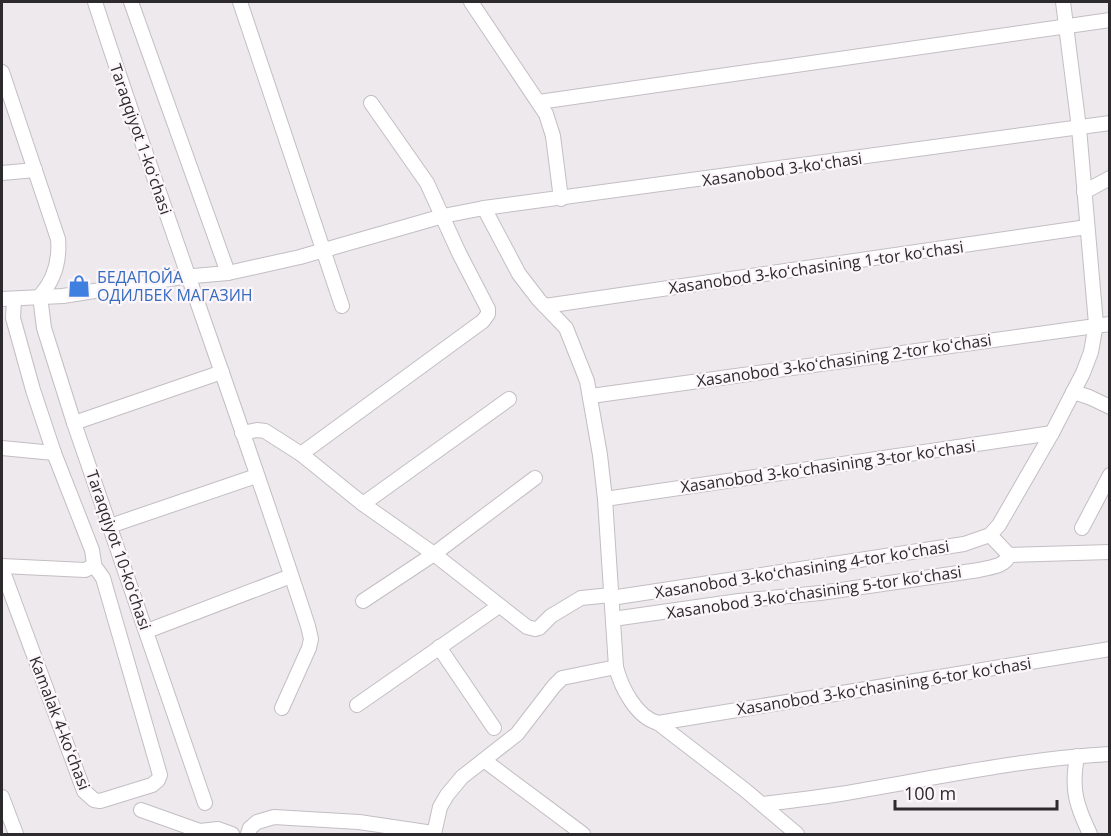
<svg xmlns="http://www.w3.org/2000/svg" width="1111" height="836" font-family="'Open Sans',sans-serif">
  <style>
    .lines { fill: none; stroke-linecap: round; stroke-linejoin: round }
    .minor-casing { stroke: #c3bec3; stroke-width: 16 }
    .minor { stroke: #fff; stroke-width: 14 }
    .labels { text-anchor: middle; stroke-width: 4.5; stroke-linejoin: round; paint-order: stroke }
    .street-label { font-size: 16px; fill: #2c2a2c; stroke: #fcf6fb }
    .shop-label { font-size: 16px; fill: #366cbe; stroke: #fcf6fb; text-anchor: start }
  </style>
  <rect width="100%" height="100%" fill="#eee9ed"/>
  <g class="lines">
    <g class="minor-casing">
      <g id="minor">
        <path d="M95 2C163 211 240 417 308 626L311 639 309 648 282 708"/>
        <polyline points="131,2 228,273"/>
        <polyline points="240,2 342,306"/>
        <polyline points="471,2 546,114 553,136 561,199"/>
        <path d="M2 72 58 239C60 261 55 279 40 296"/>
        <polyline points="539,102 1110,20"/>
        <polyline points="2,173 35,170"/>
        <polyline points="1084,192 1110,178"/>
        <path d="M484 208 519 274 539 300 566 328 587 381 600 455 605 499 616 667C621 687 636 717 658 723L745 790 797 834"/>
        <polyline points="40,296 44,328 74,423 205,803"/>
        <polyline points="2,299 63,296 182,277 228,273 300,257 443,216 484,208 1110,123"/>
        <polyline points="545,306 1087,227"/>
        <polyline points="1073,392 1089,397 1110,407"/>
        <polyline points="591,396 1110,324"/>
        <polyline points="74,423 222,372"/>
        <polyline points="242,433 257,430 265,431 301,454 363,504 434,554 527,627 535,629 539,628 551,616 581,598 611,595"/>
        <polyline points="2,448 54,453"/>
        <polyline points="301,454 483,321 488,314 488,309 459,253 427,183 371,103"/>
        <polyline points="605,499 1052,433"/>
        <polyline points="363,504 509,399"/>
        <polyline points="110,526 256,476"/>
        <polyline points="1082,528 1110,475"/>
        <polyline points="990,535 1009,555 1110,552"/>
        <polyline points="2,566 85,570 91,567 94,563 92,550 54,453 33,390 13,318 14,300"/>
        <polyline points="2,569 84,791 94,800 100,801 152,785 158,780 160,775 103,578 93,564"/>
        <polyline points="611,598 964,544 990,535 999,525 1052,433 1083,373 1091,352 1096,324 1079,128 1063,2"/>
        <polyline points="363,601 434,554 535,478"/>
        <path d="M613 619 739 601 820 593 979 570C990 567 1005 567 1009 555"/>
        <polyline points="147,631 291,576"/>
        <polyline points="439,647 494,728"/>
        <polyline points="357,705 499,606"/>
        <polyline points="658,723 1110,649"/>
        <path d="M1077 756C1071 789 1076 805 1090 834"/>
        <polyline points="485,761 583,834"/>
        <polyline points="2,797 16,834"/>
        <path d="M763 804C789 801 815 798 840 794 930 779 1019 759 1110 754"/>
        <polyline points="141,810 200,831 218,829 232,834"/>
        <polyline points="248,834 250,828 257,822 274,817 359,822 433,833"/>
        <polyline points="434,834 440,807 447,795 462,777 517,734 554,686 562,678 616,667"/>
      </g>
    </g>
    <use href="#minor" class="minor"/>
  </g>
  <defs>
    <g id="shop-bare" transform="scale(1.8)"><path d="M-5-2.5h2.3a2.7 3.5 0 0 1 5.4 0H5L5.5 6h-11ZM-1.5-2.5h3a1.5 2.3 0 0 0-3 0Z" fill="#3f7fe0" stroke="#fcf6fb" stroke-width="2.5" paint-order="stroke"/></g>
  </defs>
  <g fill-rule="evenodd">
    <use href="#shop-bare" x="79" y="286"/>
  </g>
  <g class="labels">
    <g class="street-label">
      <text transform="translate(141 139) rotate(71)" y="6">Taraqqiyot 1-koʻchasi</text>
      <text transform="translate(782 169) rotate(-8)" y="6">Xasanobod 3-koʻchasi</text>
      <text transform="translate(816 267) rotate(-8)" y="6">Xasanobod 3-koʻchasining 1-tor koʻchasi</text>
      <text transform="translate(844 360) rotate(-8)" y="6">Xasanobod 3-koʻchasining 2-tor koʻchasi</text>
      <text transform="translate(828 466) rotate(-8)" y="6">Xasanobod 3-koʻchasining 3-tor koʻchasi</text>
      <text transform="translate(119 550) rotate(71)" y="6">Taraqqiyot 10-koʻchasi</text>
      <text transform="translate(802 569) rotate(-9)" y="6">Xasanobod 3-koʻchasining 4-tor koʻchasi</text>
      <text transform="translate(814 592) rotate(-8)" y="6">Xasanobod 3-koʻchasining 5-tor koʻchasi</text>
      <text transform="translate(884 686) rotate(-9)" y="6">Xasanobod 3-koʻchasining 6-tor koʻchasi</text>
      <text transform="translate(60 723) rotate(69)" y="6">Kamalak 4-koʻchasi</text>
    </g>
    <g class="shop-label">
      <text x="97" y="283">БЕДАПОЙА<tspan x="97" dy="18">ОДИЛБЕК МАГАЗИН</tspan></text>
    </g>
  </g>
  <rect width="1111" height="836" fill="none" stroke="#2c2a2c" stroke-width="6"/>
  <path d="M895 800v9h162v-9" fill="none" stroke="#2c2a2c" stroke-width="3"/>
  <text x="904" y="800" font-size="18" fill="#2c2a2c" stroke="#fcf6fb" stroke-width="4.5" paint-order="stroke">100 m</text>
</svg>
